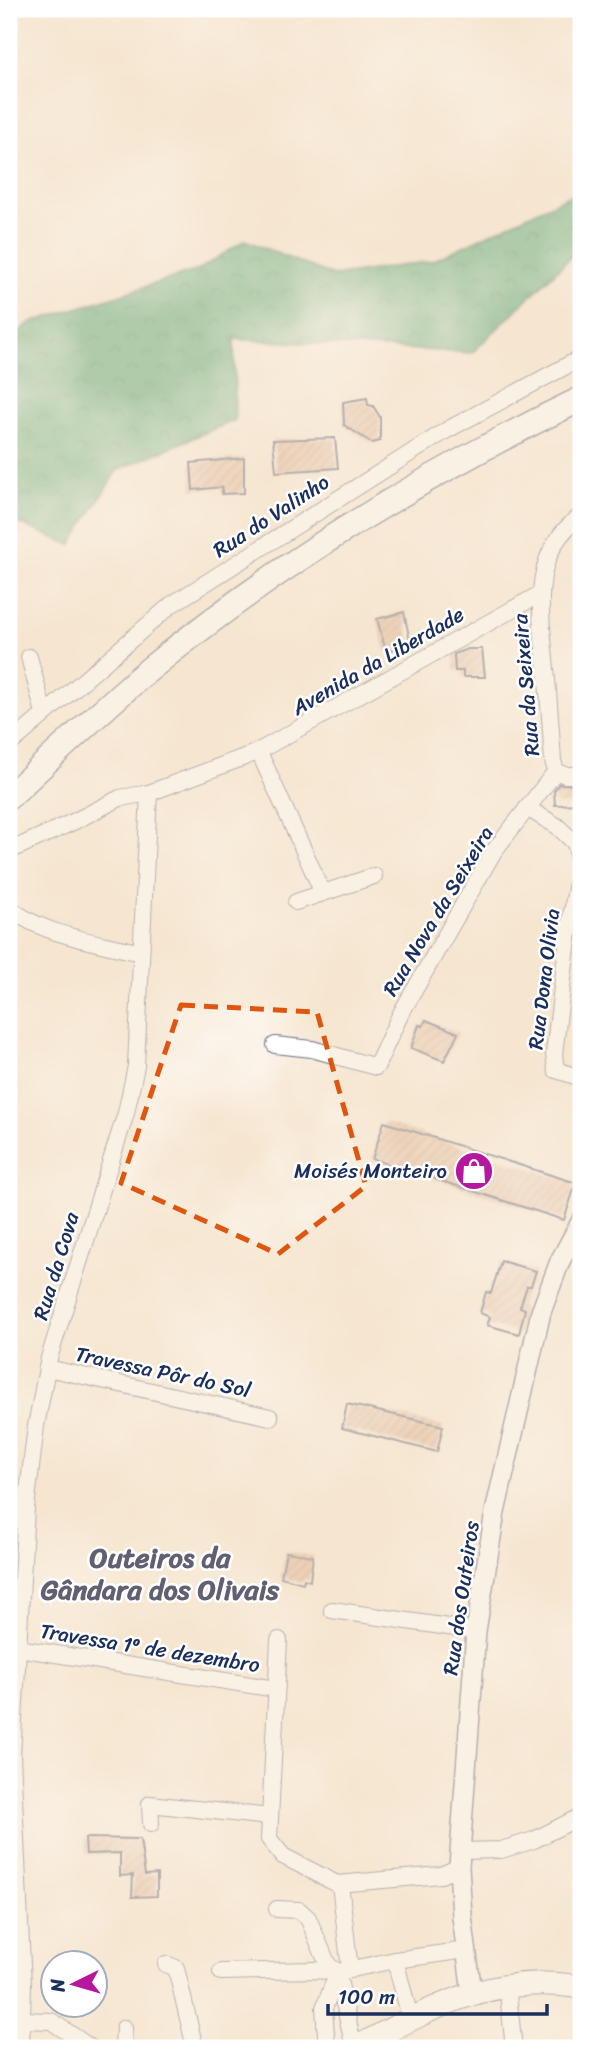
<svg xmlns="http://www.w3.org/2000/svg" width="590" height="2057" font-family="Sriracha,sans-serif">
  <style>
    .forest { fill: url(#forest-crowns); stroke: #3a6e6c; stroke-width: 2 }
    .building { fill: url(#building-hatch) }
    .lines { fill: none; stroke-linecap: round; stroke-linejoin: round }
    .minor-casing { stroke: #686f86; stroke-width: 18 }
    .tertiary-casing { stroke: #686f86; stroke-width: 22 }
    .secondary-casing { stroke: #686f86; stroke-width: 25 }
    .primary-casing { stroke: #686f86; stroke-width: 27 }
    .minor { stroke: #fff; stroke-width: 16 }
    .tertiary { stroke: #fff; stroke-width: 19 }
    .secondary { stroke: #fff; stroke-width: 23 }
    .primary { stroke: #fff; stroke-width: 24 }
    .marked { fill: none; stroke: #de5710; stroke-width: 5; stroke-dasharray: 14 9; stroke-linejoin: round }
    .labels { text-anchor: middle; stroke-width: 5; stroke-linejoin: round; paint-order: stroke }
    .street-label { font-size: 21px; fill: #1b2f5e; stroke: #fff }
    .poi-label { font-size: 21px; fill: #1b2f5e; stroke: #fff; text-anchor: end }
    .district-label { font-size: 28px; font-weight: bold; fill: #615f72; stroke: #fff }
  </style>
  <defs>
    <pattern id="forest-crowns" width="20" height="18" patternUnits="userSpaceOnUse" patternTransform="scale(1.75)"><rect width="20" height="18" fill="#5aac7a"/><path d="M2 6a3 3 0 1 1 6 0M12 15a3 3 0 1 1 6 0" fill="none" stroke="#4a8c67"/></pattern>
    <pattern id="building-hatch" width="6" height="6" patternUnits="userSpaceOnUse" patternTransform="scale(1.75)"><rect width="6" height="6" fill="#e3b798"/><path d="M-1 1l2-2M0 6l6-6M5 7l2-2" fill="none" stroke="#b7957f"/></pattern>
  </defs>
  <rect width="100%" height="100%" fill="#fff"/>
  <filter id="ink" filterUnits="userSpaceOnUse"><feTurbulence type="fractalNoise" baseFrequency=".0143" numOctaves="2"/><feDisplacementMap in="SourceGraphic" scale="14" xChannelSelector="R" yChannelSelector="G"/><feConvolveMatrix kernelMatrix="1 2 1 2 8 2 1 2 1" color-interpolation-filters="sRGB"/></filter>
  <filter id="wash" filterUnits="userSpaceOnUse"><feTurbulence type="fractalNoise" baseFrequency=".00686" numOctaves="4" result="noise"/><feDisplacementMap in="SourceGraphic" scale="28" xChannelSelector="R" yChannelSelector="G"/><feGaussianBlur stdDeviation="1.57" result="paint"/><feColorMatrix in="noise" values="0 0 0 0 0 0 0 0 0 0 0 0 0 0 0 0 0 1.4 0 .05"/><feComposite in="paint" operator="in"/></filter>
  <g filter="url(#wash)">
    <rect width="100%" height="100%" fill="#f6e6d0"/>
    <polygon class="forest" points="581,190 581,247 472,353 234,339 235,420 117,470 71,545 9,519 9,340 30,323 198,270 245,240 333,276 432,261"/>
    <g id="blocks">
      <g class="building">
        <polygon points="367,398 368,405 373,406 380,417 380,441 372,443 344,425 343,402"/>
        <polygon points="335,438 338,468 276,472 273,440"/>
        <polygon points="244,458 244,493 222,494 222,487 193,490 191,463"/>
        <polygon points="404,612 410,641 402,643 403,648 386,651 377,619"/>
        <polygon points="468,649 482,649 485,677 463,677 463,671 455,671 454,654"/>
        <polygon points="559,784 581,785 581,804 555,805 554,791"/>
        <polygon points="426,1020 458,1033 444,1061 411,1048 419,1025 423,1026"/>
        <polygon points="384,1122 576,1183 564,1220 372,1159"/>
        <polygon points="501,1261 536,1271 531,1286 527,1286 520,1307 525,1309 519,1334 487,1325 490,1317 480,1313 486,1292 491,1293"/>
        <polygon points="347,1404 443,1426 437,1452 342,1428"/>
        <polygon points="286,1552 313,1556 310,1581 304,1579 303,1583 281,1577"/>
        <polygon points="85,1838 140,1839 145,1875 157,1874 157,1896 132,1897 133,1875 120,1876 120,1853 86,1854"/>
      </g>
    </g>
  </g>
  <g filter="url(#ink)">
    <use href="#blocks" fill-opacity="0" stroke="#686f86" stroke-width="2"/>
    <g class="lines">
      <g class="minor-casing">
        <g id="minor">
          <polyline points="29,657 44,713"/>
          <polyline points="9,745 171,605 447,430 581,358"/>
          <polyline points="259,752 323,893"/>
          <path d="M556 771 553 761C551 731 549 700 546 669 541 613 528 553 581 516"/>
          <polyline points="556,771 565,775 581,775"/>
          <polyline points="527,808 557,826 575,843 580,864 569,930 554,1054 556,1070 581,1078"/>
          <polyline points="9,851 75,821 120,798 149,793 255,753 540,594"/>
          <polyline points="296,902 374,876"/>
          <path d="M9 907C40 935 101 943 141 953"/>
          <polyline points="275,1045 312,1049 376,1067 400,1015 494,851 556,771"/>
          <polyline points="47,1368 270,1417"/>
          <polyline points="332,1610 476,1631"/>
          <polyline points="279,1640 269,1839 283,1856 337,1884 441,1875 459,1867"/>
          <polyline points="18,1648 276,1689"/>
          <polyline points="151,1824 150,1804 270,1817"/>
          <polyline points="460,1851 501,1850 534,1840 581,1816"/>
          <polyline points="340,1884 350,1970"/>
          <polyline points="277,1909 299,1910 308,1918 328,1965 338,1972"/>
          <polyline points="395,1960 411,2021"/>
          <polyline points="166,1964 176,1968 195,2048"/>
          <polyline points="221,1972 313,1970 338,1972 395,1960 466,1950"/>
          <polyline points="338,1975 354,2048"/>
          <polyline points="507,1985 514,2048"/>
          <polyline points="22,2020 51,2021 91,2048"/>
          <polyline points="21,2048 23,1985 12,1756 26,1508 36,1426 49,1358 126,1113 136,1066 149,793"/>
          <polyline points="123,2048 124,2028"/>
          <polyline points="327,2048 324,2008 338,1972"/>
        </g>
      </g>
      <g class="tertiary-casing">
        <polyline id="tertiary" points="472,1993 462,1916 459,1867 476,1631 495,1512 541,1312 560,1261 581,1222"/>
      </g>
      <g class="secondary-casing">
        <path id="secondary" d="M356 2048C431 2008 492 1972 581 1987"/>
      </g>
      <g class="primary-casing">
        <path id="primary" d="M9 797C54 755 99 712 146 672 279 563 427 473 581 399"/>
      </g>
      <use href="#minor" class="minor"/>
      <use href="#tertiary" class="tertiary"/>
      <use href="#secondary" class="secondary"/>
      <use href="#primary" class="primary"/>
    </g>
  </g>
  <path d="M0 0H590V2057H0ZM181 1005 317 1012 366 1186 278 1254 121 1183Z" fill="#f6e6d0" fill-opacity=".55" fill-rule="evenodd"/>
  <path class="marked" d="M181 1005 317 1012 366 1186 278 1254 121 1183Z"/>
  <defs>
    <g id="shop-disc" transform="scale(2.0125)"><circle r="9.5" fill="#b5179e" stroke="#fff"/><path d="M-5-2.5h2.3a2.7 3.5 0 0 1 5.4 0H5L5.5 6h-11ZM-1.5-2.5h3a1.5 2.3 0 0 0-3 0Z" fill="#fff"/></g>
  </defs>
  <g fill-rule="evenodd">
    <use href="#shop-disc" x="474" y="1171"/>
  </g>
  <g class="labels">
    <g class="street-label">
      <text transform="translate(271 516) rotate(-33)" y="7">Rua do Valinho</text>
      <text transform="translate(378 661) rotate(-30)" y="7">Avenida da Liberdade</text>
      <text transform="translate(526 685) rotate(-95)" y="7">Rua da Seixeira</text>
      <text transform="translate(438 911) rotate(-59)" y="7">Rua Nova da Seixeira</text>
      <text transform="translate(544 979) rotate(-83)" y="7">Rua Dona Olivia</text>
      <text transform="translate(56 1266) rotate(-73)" y="7">Rua da Cova</text>
      <text transform="translate(163 1372) rotate(12)" y="7">Travessa Pôr do Sol</text>
      <text transform="translate(461 1598) rotate(-82)" y="7">Rua dos Outeiros</text>
      <text transform="translate(150 1648) rotate(9)" y="7">Travessa 1º de dezembro</text>
    </g>
    <g class="poi-label">
      <text x="447" y="1178">Moisés Monteiro</text>
    </g>
    <g class="district-label">
      <text x="160" y="1567">Outeiros da<tspan x="160" dy="32">Gândara dos Olivais</tspan></text>
    </g>
  </g>
  <rect width="590" height="2057" fill="none" stroke="#fff" stroke-width="35"/>
  <g transform="translate(74 1984) rotate(265)"><circle r="33" fill="#ffffff" stroke="#a4acbf" stroke-width="2"/>
  <path d="M0-5L12 26L0 18L-12 26Z" fill="#b5179e"/>
  <text y="-10" font-size="19" font-weight="bold" text-anchor="middle" fill="#1b2f5e">N</text>
  </g>
  <path d="M328 2004v10h219v-10" fill="none" stroke="#1b2f5e" stroke-width="3.5"/>
  <text x="338" y="2004" font-size="21" fill="#1b2f5e" stroke="#ffffff" stroke-width="5" paint-order="stroke">100 m</text>
</svg>
